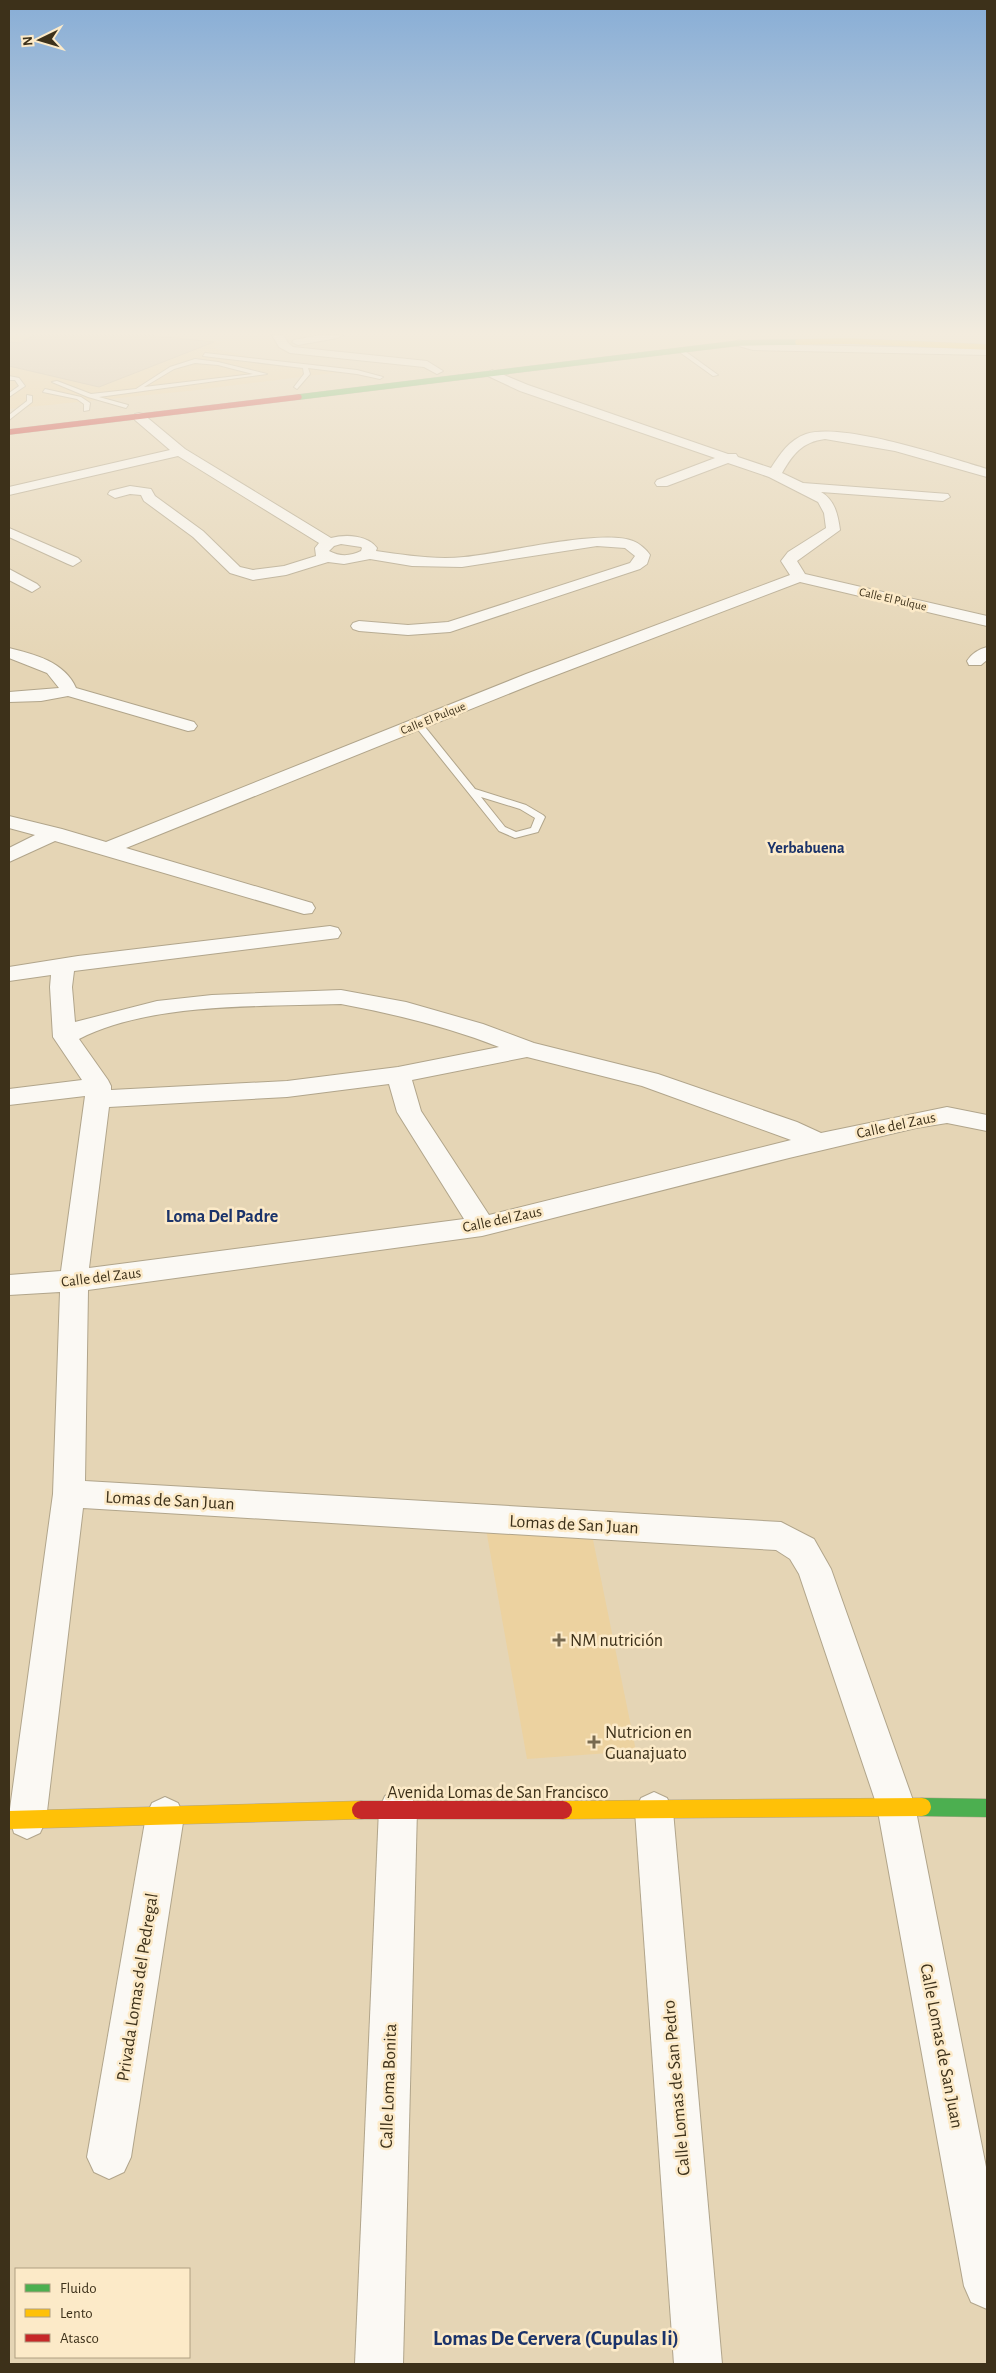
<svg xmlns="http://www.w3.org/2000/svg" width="996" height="2373" font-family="'Alegreya Sans',sans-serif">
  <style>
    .built { fill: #ecd2a0 }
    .building { fill: #d1c0a9; stroke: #bdad96 }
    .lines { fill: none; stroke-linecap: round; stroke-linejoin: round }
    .lane-casing { stroke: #b1a58b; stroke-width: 2 }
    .street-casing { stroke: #b1a58b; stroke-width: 2 }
    .fast-far1-casing { stroke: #b1a58b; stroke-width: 6 }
    .fast-casing { stroke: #b1a58b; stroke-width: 19 }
    .slow-far1-casing { stroke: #b1a58b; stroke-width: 6 }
    .slow-casing { stroke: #b1a58b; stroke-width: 19 }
    .jam-far1-casing { stroke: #b1a58b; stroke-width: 6 }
    .jam-casing { stroke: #b1a58b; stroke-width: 19 }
    .lane { fill: #fbf9f4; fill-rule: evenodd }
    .street { fill: #fbf9f4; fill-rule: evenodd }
    .fast-far1 { stroke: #4caf50; stroke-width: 5.5 }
    .fast { stroke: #4caf50; stroke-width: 18 }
    .slow-far1 { stroke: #ffc107; stroke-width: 5.5 }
    .slow { stroke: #ffc107; stroke-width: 18 }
    .jam-far1 { stroke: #c62828; stroke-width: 5.5 }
    .jam { stroke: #c62828; stroke-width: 18 }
    .poi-dot { fill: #786a50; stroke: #fceac8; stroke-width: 2 }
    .labels { text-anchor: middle; stroke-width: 5; stroke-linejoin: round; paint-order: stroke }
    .far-street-label { font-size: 12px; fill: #3d311a; stroke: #fceac8 }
    .street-label { font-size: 15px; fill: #3d311a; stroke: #fceac8 }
    .far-district-label { font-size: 16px; font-weight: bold; fill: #1b336a; stroke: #fceac8 }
    .quarter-label { font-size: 18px; font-weight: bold; fill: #1b336a; stroke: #fceac8 }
    .near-street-label { font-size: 18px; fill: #3d311a; stroke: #fceac8 }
    .near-poi-label { font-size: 18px; fill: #3d311a; stroke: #fceac8; text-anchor: start }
    .near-quarter-label { font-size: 21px; font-weight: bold; fill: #1b336a; stroke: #fceac8 }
  </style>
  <rect width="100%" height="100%" fill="#e5d5b5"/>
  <g class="built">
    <polygon points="9,335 154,335 223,342 212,348 259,359 358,370 188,391 9,409"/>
    <polygon points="590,1525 636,1751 527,1759 486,1529"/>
  </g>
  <polygon class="building" points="35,335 146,335 214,342 99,387 9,366 9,342 19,343"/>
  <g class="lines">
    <g class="lane-casing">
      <g id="lane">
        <polygon points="678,349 682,349 718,375 713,376 678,351"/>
        <polygon points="205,353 357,370 383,377 380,379 357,374 308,368 310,374 297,389 294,387 304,374 303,368 203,356"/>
        <path d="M195 359 218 362 267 374 99 397 128 405 126 408 88 397 52 382 57 381 91 394 136 389 170 367ZM195 363 218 365 253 374 144 387 174 369Z"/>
        <polygon points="9,376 19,378 25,386 9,397 9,393 19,386 15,380 9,380"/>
        <polygon points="45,389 81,397 90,403 89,410 84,411 84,404 77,399 43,392"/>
        <polygon points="27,395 32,396 32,402 9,420 9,415 27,401"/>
        <path d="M415 722H421L475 789 526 805 543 815 545 817 538 832 515 838 499 831 415 726ZM481 797 520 809 535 818 531 828 516 832 505 827Z"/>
      </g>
    </g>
    <g class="street-casing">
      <g id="street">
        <polygon points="272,335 283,335 288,343 293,347 427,361 443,371 437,374 424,367 290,353 279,347"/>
        <polygon points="321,335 343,335 337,338 298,345 292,342 294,340"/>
        <polygon points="739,340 754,344 987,349 987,355 753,350 735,345 733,343"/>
        <path d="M492 370 528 385 728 454H736L738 457 771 468C780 454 789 440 806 434 843 422 947 457 987 469V477L895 451 825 439C802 442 793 454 782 473L803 483 948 494 950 497 943 501 821 492C835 500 838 515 840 530L797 561 805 574 987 616V626L800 582 538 682 126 848 312 903 315 908 312 913 304 914 55 841 9 862V848L35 835 9 828V816L62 829 106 842 526 674 790 575 781 561 788 552 826 528 824 513 818 502 769 477 728 463 667 486H657L655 483 657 480 715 458 520 391 488 376 486 374Z"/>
        <path d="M139 413 143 414 185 449 331 538C346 534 368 535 377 548L376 551C405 555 435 560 464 557 500 554 603 528 633 541 639 543 647 550 650 555L647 564 640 569 450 632 408 635 359 631 353 629 351 626 353 623 359 621 408 625 448 622 630 563 635 556 625 548 597 546 462 567 412 566 370 559 344 564 328 562 286 575 253 580 230 573 193 537 144 501 141 495 130 494 115 498 108 494 110 491 130 486 151 489 155 496 203 531 240 567 253 570 284 566 316 556 315 548 319 543 178 456 9 495V487L170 450 135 420 133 417 135 414ZM341 544 361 547 362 548 361 551C351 556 340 557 329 551L334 546Z"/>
        <polygon points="9,528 78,558 81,561 73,566 68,564 9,537"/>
        <polygon points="9,569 37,584 40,587 32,592 9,580"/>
        <path d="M987 647V660L981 665H969L967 661C971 654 979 649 987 647Z"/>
        <path d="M9 648C34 654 65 662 76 688L194 722 197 726 194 730 188 731 68 696 41 701 9 702V692L59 688 47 673 9 658Z"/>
        <path d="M330 926 338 928 341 933 338 938 74 971 72 987 75 1022 157 1001 212 995 341 990 406 1002 483 1024 534 1043 658 1074 797 1122 821 1133 947 1107 987 1115V1131L947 1123 916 1128 789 1158 482 1236 88 1290 85 1481 781 1522 814 1539 831 1569 915 1806 987 2172V2309L971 2302 964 2286 877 1806 799 1574 790 1559 776 1550 83 1508 46 1820 40 1833 27 1839 14 1833 9 1816 53 1494 60 1292 9 1295V1275L61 1271 85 1096 9 1105V1089L82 1080 53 1037 50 987 51 975 9 981V967L78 956ZM341 1004C395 1014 448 1027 499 1047L398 1067 287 1081 111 1090V1086L108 1080 79 1039C151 1002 261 1007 341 1004ZM527 1057 642 1086 791 1140 489 1215 421 1111 412 1080ZM389 1084 397 1112 464 1219 89 1268 109 1107 287 1097Z"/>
        <polygon points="398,1790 411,1796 417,1809 403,2364 355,2364 379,1809 385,1796"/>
        <polygon points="654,1792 667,1798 673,1811 722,2364 674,2364 635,1811 641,1798"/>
        <polygon points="165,1797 178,1803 184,1816 131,2157 124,2172 109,2179 94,2172 87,2157 146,1816 152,1803"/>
      </g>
    </g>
    <g class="fast-far1-casing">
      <polyline id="fast-far1" points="299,397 739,343 798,342"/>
    </g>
    <g class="fast-casing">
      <polyline id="fast" points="922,1807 987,1808"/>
    </g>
    <g class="slow-far1-casing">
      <polyline id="slow-far1" points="798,342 848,341 987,347"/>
    </g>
    <g class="slow-casing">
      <g id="slow">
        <polyline points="563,1810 922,1807"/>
        <polyline points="9,1820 361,1810"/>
      </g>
    </g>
    <g class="jam-far1-casing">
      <polyline id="jam-far1" points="9,432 299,397"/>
    </g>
    <g class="jam-casing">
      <polyline id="jam" points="361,1810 563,1810"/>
    </g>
    <use href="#lane" class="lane"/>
    <use href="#street" class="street"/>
    <use href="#fast-far1" class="fast-far1"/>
    <use href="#fast" class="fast"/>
    <use href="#slow-far1" class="slow-far1"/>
    <use href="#slow" class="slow"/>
    <use href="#jam-far1" class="jam-far1"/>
    <use href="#jam" class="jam"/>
  </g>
  <linearGradient id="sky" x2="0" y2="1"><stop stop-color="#87add6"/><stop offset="0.5" stop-color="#f3ecde"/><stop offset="1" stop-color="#f3ecde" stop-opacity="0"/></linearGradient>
  <rect width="996" height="667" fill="url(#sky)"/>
  <g class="poi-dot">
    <path d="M556.5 1632.5h5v5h5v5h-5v5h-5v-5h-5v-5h5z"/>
    <path d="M591.5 1734.5h5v5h5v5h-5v5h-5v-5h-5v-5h5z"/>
  </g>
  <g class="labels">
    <g class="far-street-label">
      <text transform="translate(893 599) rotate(13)" y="4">Calle El Pulque</text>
      <text transform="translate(433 718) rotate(-22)" y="4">Calle El Pulque</text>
    </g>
    <g class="street-label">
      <text transform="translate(896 1125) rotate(-12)" y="5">Calle del Zaus</text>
      <text transform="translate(502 1219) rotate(-12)" y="5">Calle del Zaus</text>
      <text transform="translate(101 1277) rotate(-7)" y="5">Calle del Zaus</text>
    </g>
    <g class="far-district-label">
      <text x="806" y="853">Yerbabuena</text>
    </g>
    <g class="quarter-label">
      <text x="222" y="1222">Loma Del Padre</text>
    </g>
    <g class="near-street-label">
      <text transform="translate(170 1500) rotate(3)" y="6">Lomas de San Juan</text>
      <text transform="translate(574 1524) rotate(3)" y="6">Lomas de San Juan</text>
      <text x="498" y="1798">Avenida Lomas de San Francisco</text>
      <text transform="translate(137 1987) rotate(-81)" y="6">Privada Lomas del Pedregal</text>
      <text transform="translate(942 2046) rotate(79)" y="6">Calle Lomas de San Juan</text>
      <text transform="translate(388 2086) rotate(-88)" y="6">Calle Loma Bonita</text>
      <text transform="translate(676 2088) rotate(-95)" y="6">Calle Lomas de San Pedro</text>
    </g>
    <g class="near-poi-label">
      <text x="570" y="1646">NM nutrición</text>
      <text x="605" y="1738">Nutricion en<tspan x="605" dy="21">Guanajuato</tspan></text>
    </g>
    <g class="near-quarter-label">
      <text x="556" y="2345">Lomas De Cervera (Cupulas Ii)</text>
    </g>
  </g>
  <rect width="996" height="2373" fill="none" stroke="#3d311a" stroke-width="20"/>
  <rect x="15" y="2268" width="175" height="90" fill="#fceac8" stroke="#b0a082"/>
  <rect x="25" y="2284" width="25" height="8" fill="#4caf50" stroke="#b0a082"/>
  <text x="60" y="2293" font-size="15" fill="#3d311a">Fluido</text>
  <rect x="25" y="2309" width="25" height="8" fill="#ffc107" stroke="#b0a082"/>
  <text x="60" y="2318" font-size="15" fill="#3d311a">Lento</text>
  <rect x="25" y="2334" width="25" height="8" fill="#c62828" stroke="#b0a082"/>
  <text x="60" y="2343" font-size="15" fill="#3d311a">Atasco</text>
  <g transform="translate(40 40) rotate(265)" stroke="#fceac8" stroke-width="4" paint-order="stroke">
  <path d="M0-4L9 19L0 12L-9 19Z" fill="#3d311a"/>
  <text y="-8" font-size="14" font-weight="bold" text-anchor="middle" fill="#3d311a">N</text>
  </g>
</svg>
